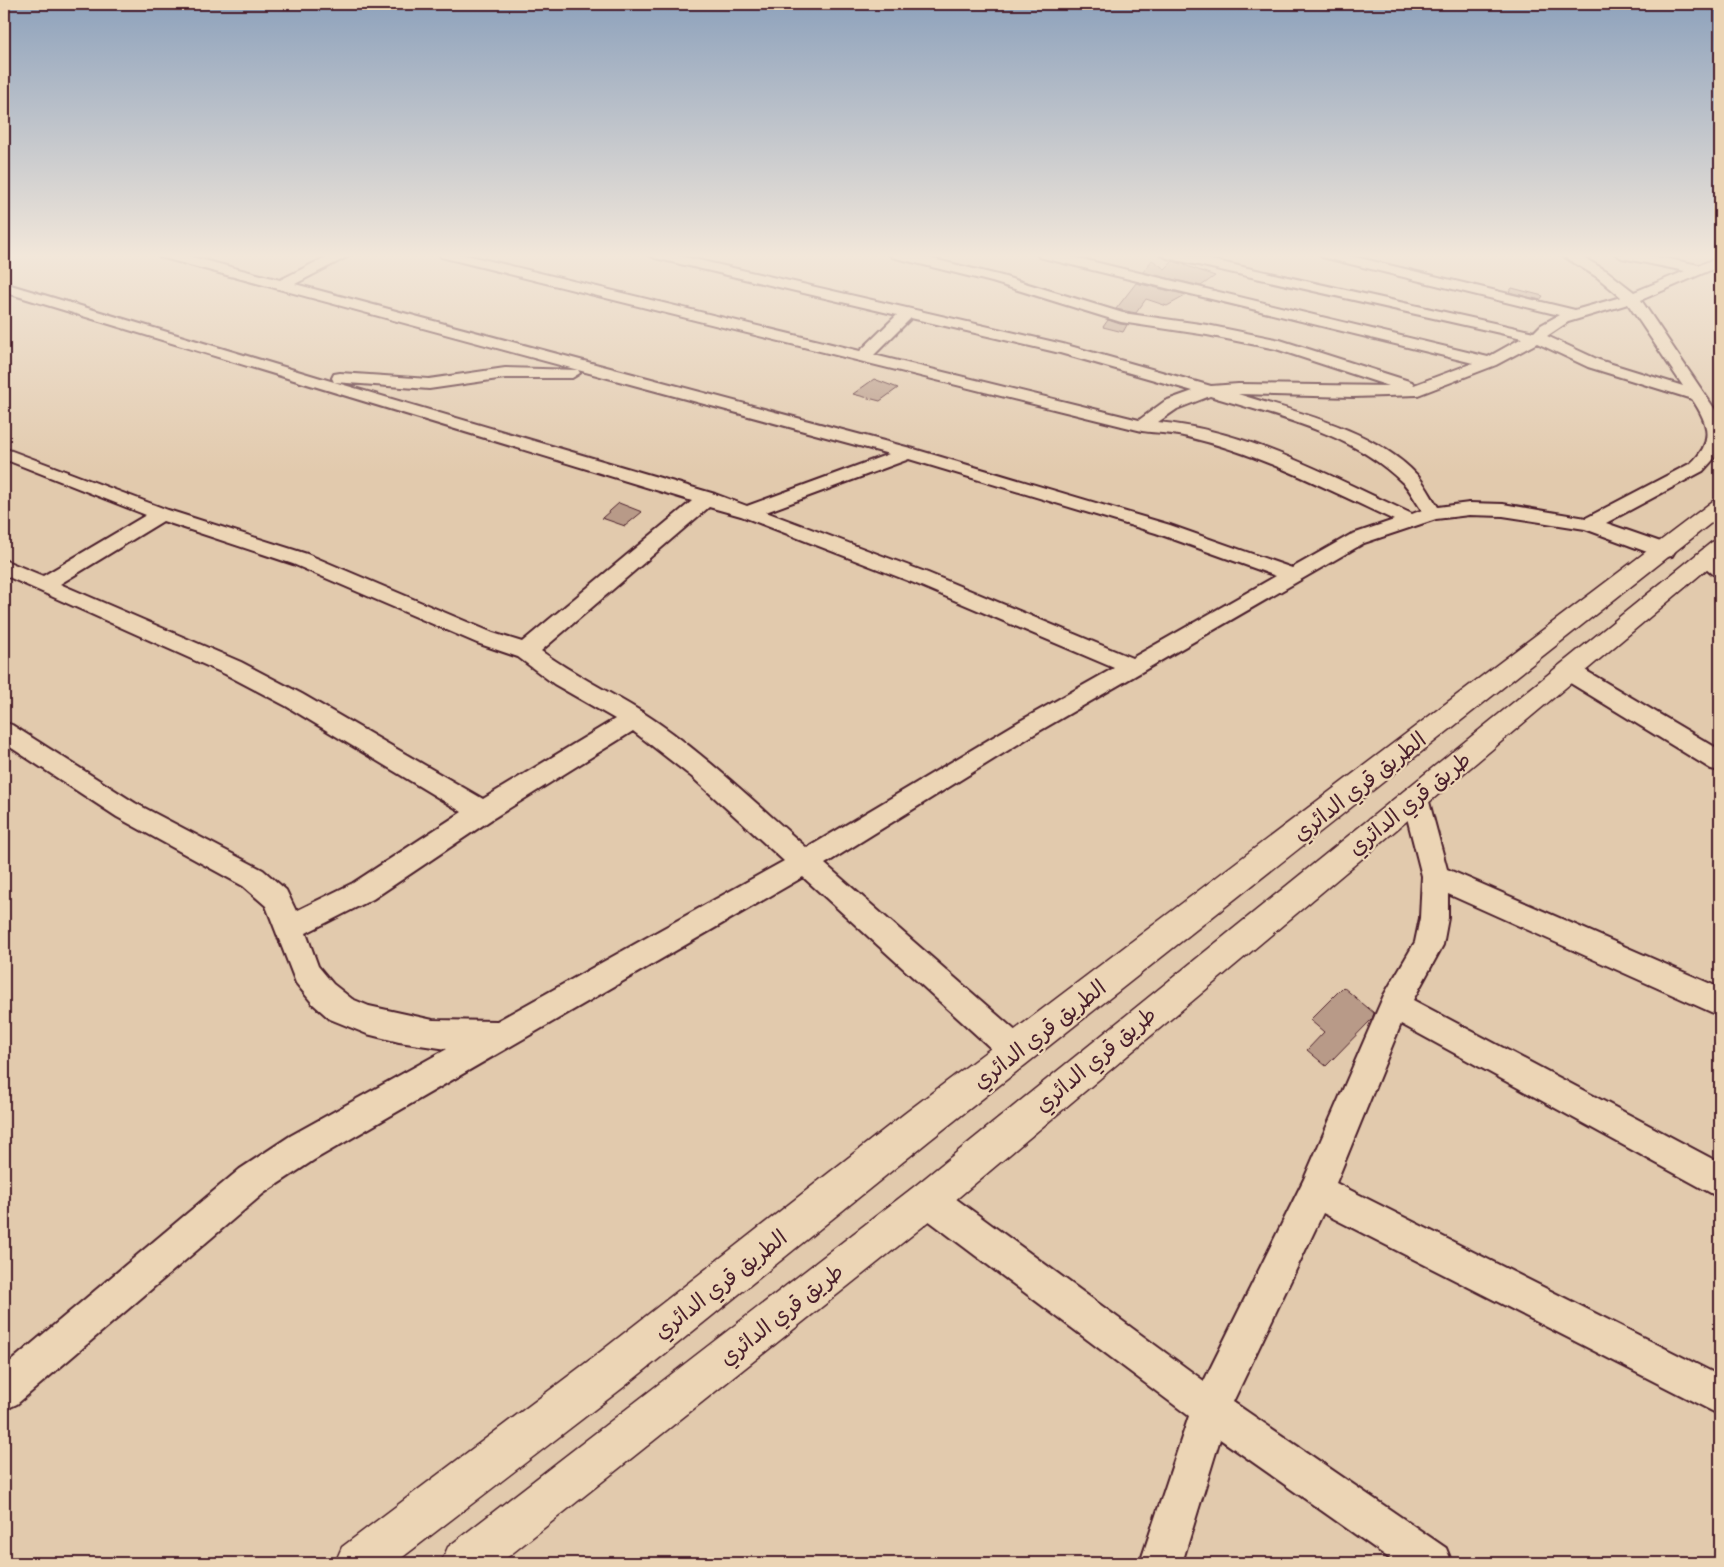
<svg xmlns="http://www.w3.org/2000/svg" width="1724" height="1567" font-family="Itim,'Playpen Sans Arabic',sans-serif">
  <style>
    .building { fill: #b89a88; stroke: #4a1f2b }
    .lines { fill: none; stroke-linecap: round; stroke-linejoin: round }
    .minor-casing { stroke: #4a1f2b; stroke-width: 4 }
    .highway-casing { stroke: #4a1f2b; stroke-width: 3 }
    .minor { fill: #ecd5b5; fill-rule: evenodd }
    .highway { fill: #ecd5b5; fill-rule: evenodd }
    .labels { text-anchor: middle; stroke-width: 4.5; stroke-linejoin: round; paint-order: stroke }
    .near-street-label { font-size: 22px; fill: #4a1f2b; stroke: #ecd5b5 }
  </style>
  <rect width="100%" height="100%" fill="#e2caad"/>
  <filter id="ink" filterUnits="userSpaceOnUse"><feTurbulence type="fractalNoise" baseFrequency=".02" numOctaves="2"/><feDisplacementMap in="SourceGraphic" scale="10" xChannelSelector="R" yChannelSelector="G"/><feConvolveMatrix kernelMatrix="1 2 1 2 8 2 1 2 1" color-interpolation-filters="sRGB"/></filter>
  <g filter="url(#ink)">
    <g class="building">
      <polygon points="1152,260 1165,269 1173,261 1215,276 1201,286 1143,272"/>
      <polygon points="1136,283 1187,295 1167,306 1146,299 1136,313 1116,309"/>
      <polygon points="1512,288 1543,296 1540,300 1509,292"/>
      <polygon points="1108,320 1120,324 1127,325 1123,332 1103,327"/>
      <polygon points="874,379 898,388 880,401 853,394"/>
      <polygon points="619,503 642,512 625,526 602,518"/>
      <polygon points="1343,987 1374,1013 1372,1019 1326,1066 1307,1050 1324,1032 1310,1020"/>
    </g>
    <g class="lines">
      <g class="minor-casing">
        <g id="minor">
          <path d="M158 254H181L280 280 332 254H349L347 257 295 284 914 449 1170 525 1292 568 1350 535 1394 520C1327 489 1260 454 1188 437 1173 433 1157 433 1142 431L441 257 439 254H462L860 351 897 315 655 258 648 254H672L1063 344 1211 386 1238 384 1389 386 1276 349 1207 335 1121 322 992 282 892 257 890 254H913L1002 276 1123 313 1207 325 1280 340 1412 382 1414 385 1473 363 1039 257 1037 254H1061L1488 357 1522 338 1167 258 1160 254H1185L1534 332 1541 325 1559 315 1322 257 1320 254H1343L1575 310 1621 297 1597 277 1560 254H1577L1607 271 1634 292 1685 271 1622 258 1615 254H1643L1699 265 1720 257V266L1641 300 1718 414 1720 419V452L1703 471 1606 523 1672 546 1675 551 1672 556 1665 557 1658 556 1585 529 1503 516 1469 515 1436 519 1364 543 1036 733 825 864 1027 1041 1031 1051 1027 1061 1016 1066 1005 1061 803 877 314 1160 264 1193 17 1404 4 1410V1367L240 1169 290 1136 447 1049 399 1042 367 1034 330 1019 313 1004 296 983 266 906 243 886 117 817 4 743V722L12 725 135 803 263 870 286 890 296 911 353 883 462 812 286 706 225 674 4 575V560L43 576 146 515 4 459V448L168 510 307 554 493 633 522 642 692 501 4 292V283L334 382 332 378 334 374 340 373 429 379 505 368 578 370 580 373 572 378H505L429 389 334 382 715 494 747 506 889 454 160 257ZM1628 304 1683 386 1599 360 1547 336 1568 322ZM911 318 1060 353 1193 391 1165 401 1139 420 874 355ZM1537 343 1588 367 1692 399C1709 424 1714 442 1691 463L1586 518 1503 504 1469 503 1438 507C1431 496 1425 484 1417 475 1374 429 1295 412 1238 394L1353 397 1418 395 1496 365ZM1210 396C1275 416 1351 432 1402 482 1410 489 1415 501 1422 510L1412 514C1332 477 1248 430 1158 422L1177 409ZM909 459 1156 533 1276 576 1132 658 928 573 766 512ZM709 507 741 516 914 583 1114 668 1020 721 807 848C754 802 701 750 642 712 608 691 573 674 541 651ZM163 521 293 564 477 643 518 657 554 684 615 719 483 799 302 694 241 662 60 584ZM633 731 692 777 784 861 497 1021 433 1020 369 1006 352 999 333 984 318 966 306 933 373 899 492 819Z"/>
          <polygon points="1706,553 1720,559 1720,576 1713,574 1696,559 1699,554"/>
          <polygon points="1570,664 1578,666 1720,750 1720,771 1711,769 1562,678 1559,672 1562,666"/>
          <polygon points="1415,788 1424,791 1428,798 1447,869 1720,988 1720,1016 1448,894 1448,918 1443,945 1413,1000 1720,1163 1720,1198 1401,1024 1336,1183 1720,1376 1720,1415 1323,1213 1233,1402 1446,1548 1452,1563 1396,1563 1220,1439 1182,1563 1140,1563 1189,1416 916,1211 911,1199 916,1187 928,1182 940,1187 1204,1381 1304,1179 1384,995 1415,942 1420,918 1422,876 1402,798 1406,791"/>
        </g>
      </g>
      <g class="highway-casing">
        <g id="highway">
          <polygon points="1720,500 1720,516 930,1140 625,1386 395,1563 335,1563 342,1547 595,1356 904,1114 1713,501"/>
          <polygon points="1720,540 1720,558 941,1212 500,1563 441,1563 448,1547 915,1186 1712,542"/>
        </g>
      </g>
      <use href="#minor" class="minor"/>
      <use href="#highway" class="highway"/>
    </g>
  </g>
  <linearGradient id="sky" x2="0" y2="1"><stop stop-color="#8ea2bc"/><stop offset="0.54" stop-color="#f2e7da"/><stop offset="1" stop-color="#f2e7da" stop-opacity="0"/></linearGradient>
  <rect width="1724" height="473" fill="url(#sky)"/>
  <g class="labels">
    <g class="near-street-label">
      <text transform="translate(1359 786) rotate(-38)" y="8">الطريق قري الدائري</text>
      <text transform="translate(1409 803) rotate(-39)" y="8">طريق قري الدائري</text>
      <text transform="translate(1039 1034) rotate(-38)" y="8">الطريق قري الدائري</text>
      <text transform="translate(1095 1059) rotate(-40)" y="8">طريق قري الدائري</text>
      <text transform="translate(720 1284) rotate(-38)" y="8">الطريق قري الدائري</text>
      <text transform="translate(781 1314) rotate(-38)" y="8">طريق قري الدائري</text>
    </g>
  </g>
  <rect width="1724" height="1567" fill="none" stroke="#ecd5b5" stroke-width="20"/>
  <rect x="10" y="10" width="1704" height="1547" fill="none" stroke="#4a1f2b" stroke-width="2" filter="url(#ink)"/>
</svg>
